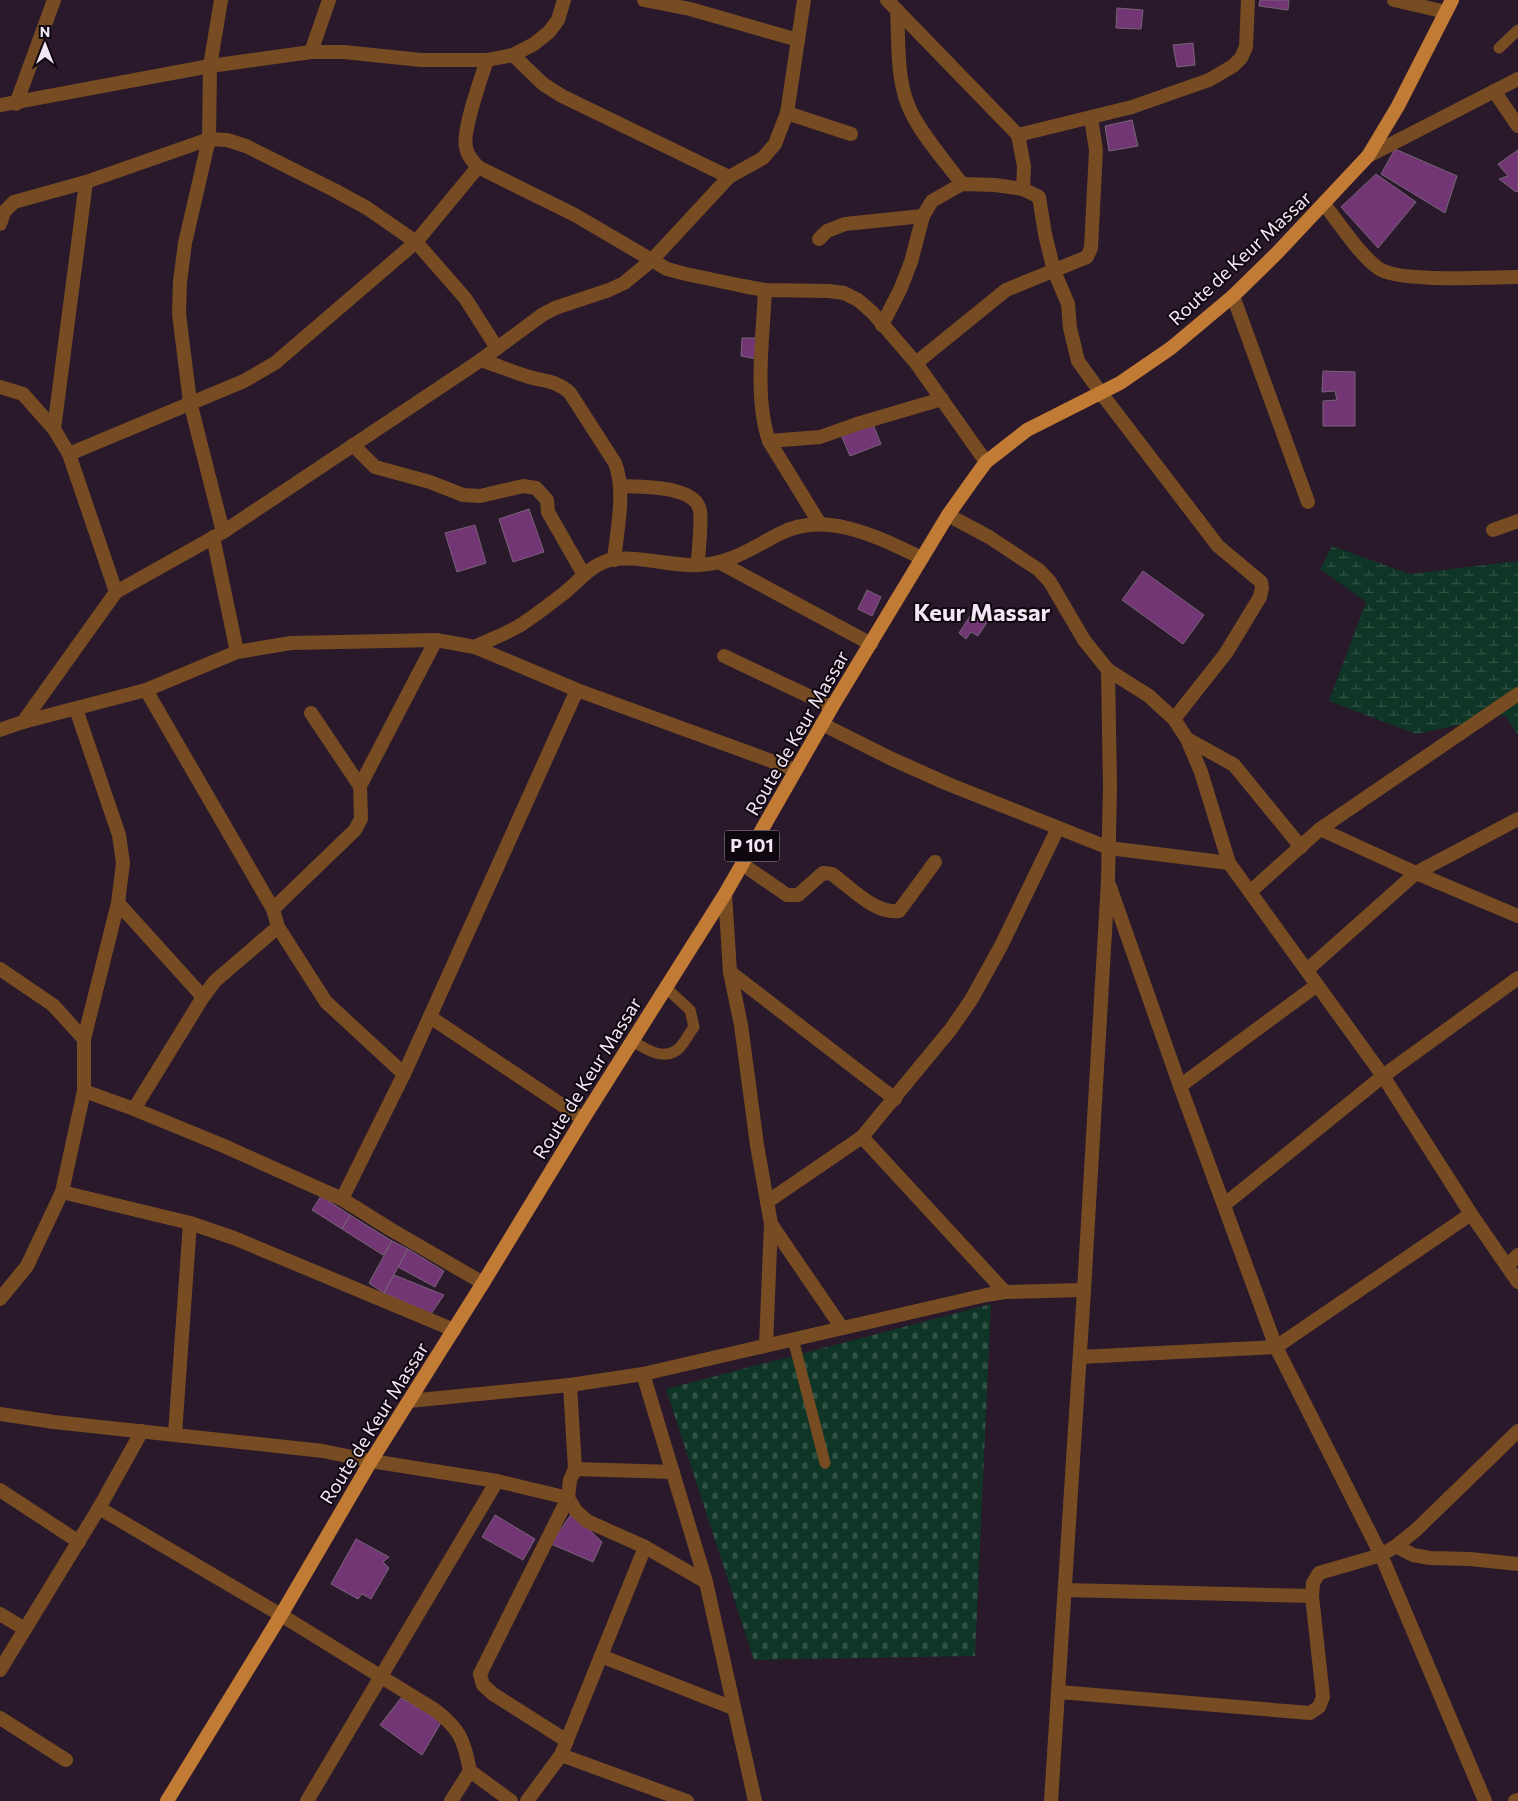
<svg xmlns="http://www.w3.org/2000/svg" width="1518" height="1801" font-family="Commissioner,sans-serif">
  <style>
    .wetland { fill: url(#wetland-marsh) }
    .cemetery { fill: url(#cemetery-stones) }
    .building { fill: #723675; stroke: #786378 }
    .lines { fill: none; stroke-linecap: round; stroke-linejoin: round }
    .service { stroke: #774c23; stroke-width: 11 }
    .minor { stroke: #774c23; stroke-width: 14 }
    .primary { stroke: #c27b35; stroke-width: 14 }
    .labels { text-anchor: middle; stroke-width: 4; stroke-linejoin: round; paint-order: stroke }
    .shield { fill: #0e070f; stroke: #aea3af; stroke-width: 1 }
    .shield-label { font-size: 18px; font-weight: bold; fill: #f3e6f3 }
    .street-label { font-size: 19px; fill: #f3e6f3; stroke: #0e070f }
    .district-label { font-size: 24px; font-weight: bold; fill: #f3e6f3; stroke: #0e070f }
  </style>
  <defs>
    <pattern id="wetland-marsh" width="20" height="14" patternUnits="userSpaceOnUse" patternTransform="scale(1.25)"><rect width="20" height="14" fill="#0e3525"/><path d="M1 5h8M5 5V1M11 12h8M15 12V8" fill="none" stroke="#325245"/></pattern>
    <pattern id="cemetery-stones" width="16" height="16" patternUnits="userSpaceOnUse" patternTransform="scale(1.25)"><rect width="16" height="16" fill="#0e3525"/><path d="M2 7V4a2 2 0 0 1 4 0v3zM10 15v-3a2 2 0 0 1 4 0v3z" fill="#325245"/></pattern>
  </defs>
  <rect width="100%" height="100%" fill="#2a192b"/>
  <polygon class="wetland" points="1332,546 1410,574 1518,561 1518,735 1505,715 1416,734 1329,701 1366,602 1320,569"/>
  <polygon class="cemetery" points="991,1304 975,1656 754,1660 666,1389"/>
  <g class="building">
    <polygon points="1260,0 1289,0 1288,10 1259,6"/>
    <polygon points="1117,8 1143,10 1141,29 1116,28"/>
    <polygon points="1193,43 1195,65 1177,67 1173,45"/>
    <polygon points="1132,120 1138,146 1109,151 1105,126"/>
    <polygon points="1395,149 1457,176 1445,213 1381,174"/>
    <polygon points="1518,150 1518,191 1516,192 1499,179 1508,176 1498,164"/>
    <polygon points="1376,174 1416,202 1378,248 1341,207"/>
    <polygon points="742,338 762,338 762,360 741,356"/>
    <polygon points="1323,371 1355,372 1355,426 1323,426 1323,401 1337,400 1335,391 1322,392"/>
    <polygon points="872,422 881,444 850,456 841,435"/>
    <polygon points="529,509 544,552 513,562 499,519"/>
    <polygon points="475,525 486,563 457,572 445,533"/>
    <polygon points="1143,571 1204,615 1183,644 1122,600"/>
    <polygon points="867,590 881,597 872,616 858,609"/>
    <polygon points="974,610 989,619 978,636 971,632 966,639 959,633"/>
    <polygon points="321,1196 350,1215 342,1229 312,1210"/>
    <polygon points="350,1215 392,1241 383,1255 342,1229"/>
    <polygon points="392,1241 408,1249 384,1293 369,1283"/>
    <polygon points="408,1249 444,1271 435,1287 398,1267"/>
    <polygon points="394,1275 444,1295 431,1314 384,1293"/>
    <polygon points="572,1513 602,1542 593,1562 551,1544"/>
    <polygon points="495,1515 535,1539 523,1560 482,1537"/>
    <polygon points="356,1539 389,1557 383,1562 389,1568 371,1599 362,1594 358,1599 331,1584"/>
    <polygon points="401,1698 442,1721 422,1755 380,1725"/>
  </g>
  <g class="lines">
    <g class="service">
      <polyline points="1499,48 1518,30"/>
      <path d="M632 1041C645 1048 662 1061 677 1050 684 1045 689 1033 694 1027L690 1010 665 987"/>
      <polyline points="793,1339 825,1463"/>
    </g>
    <g class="minor">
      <polyline points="221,0 210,66 209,139 185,243 180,282 179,314 190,402 223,532"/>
      <polyline points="644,0 690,9 798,40"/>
      <polyline points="887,0 1018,135 1024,166 1023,189"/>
      <polyline points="1394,0 1446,12"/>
      <path d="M897 10C899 43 896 82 911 112 924 138 945 161 962 184"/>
      <polyline points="311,52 329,0"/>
      <polyline points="513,55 543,84 562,96 729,177"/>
      <path d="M487 60C481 78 462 131 466 147 467 156 473 161 478 167L575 215 667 269 686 274 743 286 765 290 829 291 844 293 858 300 872 312 916 363 986 462"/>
      <polyline points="1494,91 1518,126"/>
      <polyline points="16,104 54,0"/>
      <polyline points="0,105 210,66 311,52 344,52 421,60 487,60 513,55 534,44 549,32 558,20 564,0"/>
      <polyline points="787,113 851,134"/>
      <polyline points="1018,135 1132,107 1209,80 1233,66 1241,58 1246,47 1248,0"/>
      <polyline points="1368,156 1518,79"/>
      <path d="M1324 204C1340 224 1358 253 1378 268 1398 283 1489 277 1518 277"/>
      <polyline points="0,224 4,212 14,202 86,182 209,139 227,140 246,146 334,190 367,208 416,242 465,298 497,348"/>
      <polyline points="819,239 827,231 845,224 923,216"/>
      <path d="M765 290C763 336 754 398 769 441L820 524"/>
      <polyline points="1233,296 1308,502"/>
      <polyline points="882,325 900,290 911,262 923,216 932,201 962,184 995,185 1023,189 1039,197 1045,234 1054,271 1068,304 1070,328 1078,361 1101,393 1218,546 1261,582 1262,588 1260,597 1226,653 1174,719"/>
      <path d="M481 360C496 365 511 371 526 376 543 382 555 379 570 393L615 463C626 491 617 530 614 560"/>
      <polyline points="916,363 1006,290 1087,257 1091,248 1096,150 1091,118"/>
      <polyline points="0,387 23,394 54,429 69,454 116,592"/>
      <polyline points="54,429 86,182"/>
      <polyline points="769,441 820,437 857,424 942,399"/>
      <polyline points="353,445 375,467 430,482 463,495 480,496 523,486 536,488 547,500 548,512 584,575"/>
      <polyline points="69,454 244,381 275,363 416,242 478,167"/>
      <path d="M621 486C641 487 696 485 700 511 702 525 698 551 698 565"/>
      <polyline points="948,515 989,537 1039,570 1050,582 1084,640 1108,670 1110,787 1108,881 1084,1290 1051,1801"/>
      <polyline points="1493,530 1518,521"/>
      <polyline points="213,537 237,652"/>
      <polyline points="719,562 871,644"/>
      <path d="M475 647C489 640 505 634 519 626 533 617 546 607 559 597 575 586 586 569 604 562 627 552 672 567 698 565 730 564 752 548 779 534 826 509 879 538 922 558"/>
      <polyline points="724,656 832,707"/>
      <polyline points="1108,670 1149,696 1174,719 1187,739 1201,772 1229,863 1383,1076 1471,1214 1518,1282"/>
      <polyline points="146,690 273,909 278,927 326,1002 404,1074"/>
      <polyline points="311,713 360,786 436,640"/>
      <polyline points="23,722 116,592 223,532 481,360 542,315 555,308 609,290 624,283 652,260 729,177 763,158 775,144 787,113 804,0"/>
      <polyline points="822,724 892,759 948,784 1109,848 1229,863"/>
      <polyline points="0,730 23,722 146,690 237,652 291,643 436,640 475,647 577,690 796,770"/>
      <polyline points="1187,739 1234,765 1301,847"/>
      <polyline points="1320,829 1416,873 1518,916"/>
      <path d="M742 864 787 895H798L823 873 832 874C851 888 875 914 899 911L935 862"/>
      <polyline points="1110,887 1180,1086 1276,1347 1381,1555 1485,1801"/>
      <polyline points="1250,892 1320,829 1518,694"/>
      <polyline points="725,894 730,972 741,1025 757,1145 771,1224 766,1345"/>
      <polyline points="118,903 203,997"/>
      <polyline points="273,909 355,830 361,819 360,786"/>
      <polyline points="0,969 53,1005 84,1039"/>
      <polyline points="1307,970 1416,873 1518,819"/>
      <polyline points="730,972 895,1099"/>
      <polyline points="430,1017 583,1119"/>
      <polyline points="1180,1086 1317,985"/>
      <polyline points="84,1091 134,1109 224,1146 342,1199 390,1229 483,1283"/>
      <polyline points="134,1109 203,997 215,981 278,927"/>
      <polyline points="862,1137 1005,1292"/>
      <polyline points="62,1192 190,1223 234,1238 454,1330"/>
      <polyline points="342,1199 404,1074 577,690"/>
      <polyline points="767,1202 862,1137 951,1029 971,1000 1001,946 1058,828"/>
      <polyline points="1224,1205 1383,1076 1518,978"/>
      <polyline points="771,1224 842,1328"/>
      <polyline points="1507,1266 1518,1255"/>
      <polyline points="0,1299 27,1266 62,1192 84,1091 84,1039 118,903 123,863 119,835 76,709"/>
      <polyline points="1080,1357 1276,1347 1471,1214"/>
      <polyline points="643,1374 706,1582 755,1801"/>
      <polyline points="570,1385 575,1469"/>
      <polyline points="409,1401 570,1385 643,1374 986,1295 1005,1292 1084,1290"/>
      <polyline points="0,1414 54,1422 323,1451 371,1461 497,1481 568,1498 576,1511 587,1521 645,1547 706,1582"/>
      <polyline points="175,1434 190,1223"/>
      <polyline points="0,1490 79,1542"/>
      <path d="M99 1508 281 1615 435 1710C460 1729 464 1740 470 1771L511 1801"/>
      <polyline points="1396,1546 1413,1555 1430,1558 1470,1559 1518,1564"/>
      <polyline points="1065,1590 1312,1596"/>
      <polyline points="0,1614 25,1629"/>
      <polyline points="601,1656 733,1708"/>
      <polyline points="0,1670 99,1508 142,1431"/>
      <polyline points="1059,1692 1310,1713 1319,1707 1323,1697 1312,1596 1313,1583 1319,1573 1381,1555 1396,1546 1416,1530 1518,1431"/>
      <polyline points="0,1718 66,1760"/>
      <polyline points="567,1741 493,1694 483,1685 480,1674 568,1498 570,1480 575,1469 673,1472"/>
      <polyline points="561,1755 687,1801"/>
      <polyline points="307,1801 497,1481"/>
      <polyline points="451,1801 470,1771"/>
      <polyline points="527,1801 561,1755 645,1547"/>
      <polyline points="1515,1801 1518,1800"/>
    </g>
    <polyline class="primary" points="167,1801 281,1615 371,1461 483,1283 583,1119 725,894 832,707 948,515 975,477 986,462 1027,430 1120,383 1171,348 1233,296 1277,253 1368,156 1398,106 1452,0"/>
  </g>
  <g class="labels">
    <rect class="shield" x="724.5" y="830.5" width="55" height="31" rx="4"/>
    <g class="shield-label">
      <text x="752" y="852">P 101</text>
    </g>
    <g class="street-label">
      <text transform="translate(1240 258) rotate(-43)" y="7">Route de Keur Massar</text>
      <text transform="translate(797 733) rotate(-60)" y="7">Route de Keur Massar</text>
      <text transform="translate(587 1078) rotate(-58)" y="7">Route de Keur Massar</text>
      <text transform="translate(374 1423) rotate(-58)" y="7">Route de Keur Massar</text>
    </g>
    <g class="district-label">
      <text x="982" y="621">Keur Massar</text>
    </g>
  </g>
  <g transform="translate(45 45)" stroke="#0e070f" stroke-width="4" paint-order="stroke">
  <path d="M0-4L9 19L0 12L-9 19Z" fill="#f3e6f3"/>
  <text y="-8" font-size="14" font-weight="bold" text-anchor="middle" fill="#f3e6f3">N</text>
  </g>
</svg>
